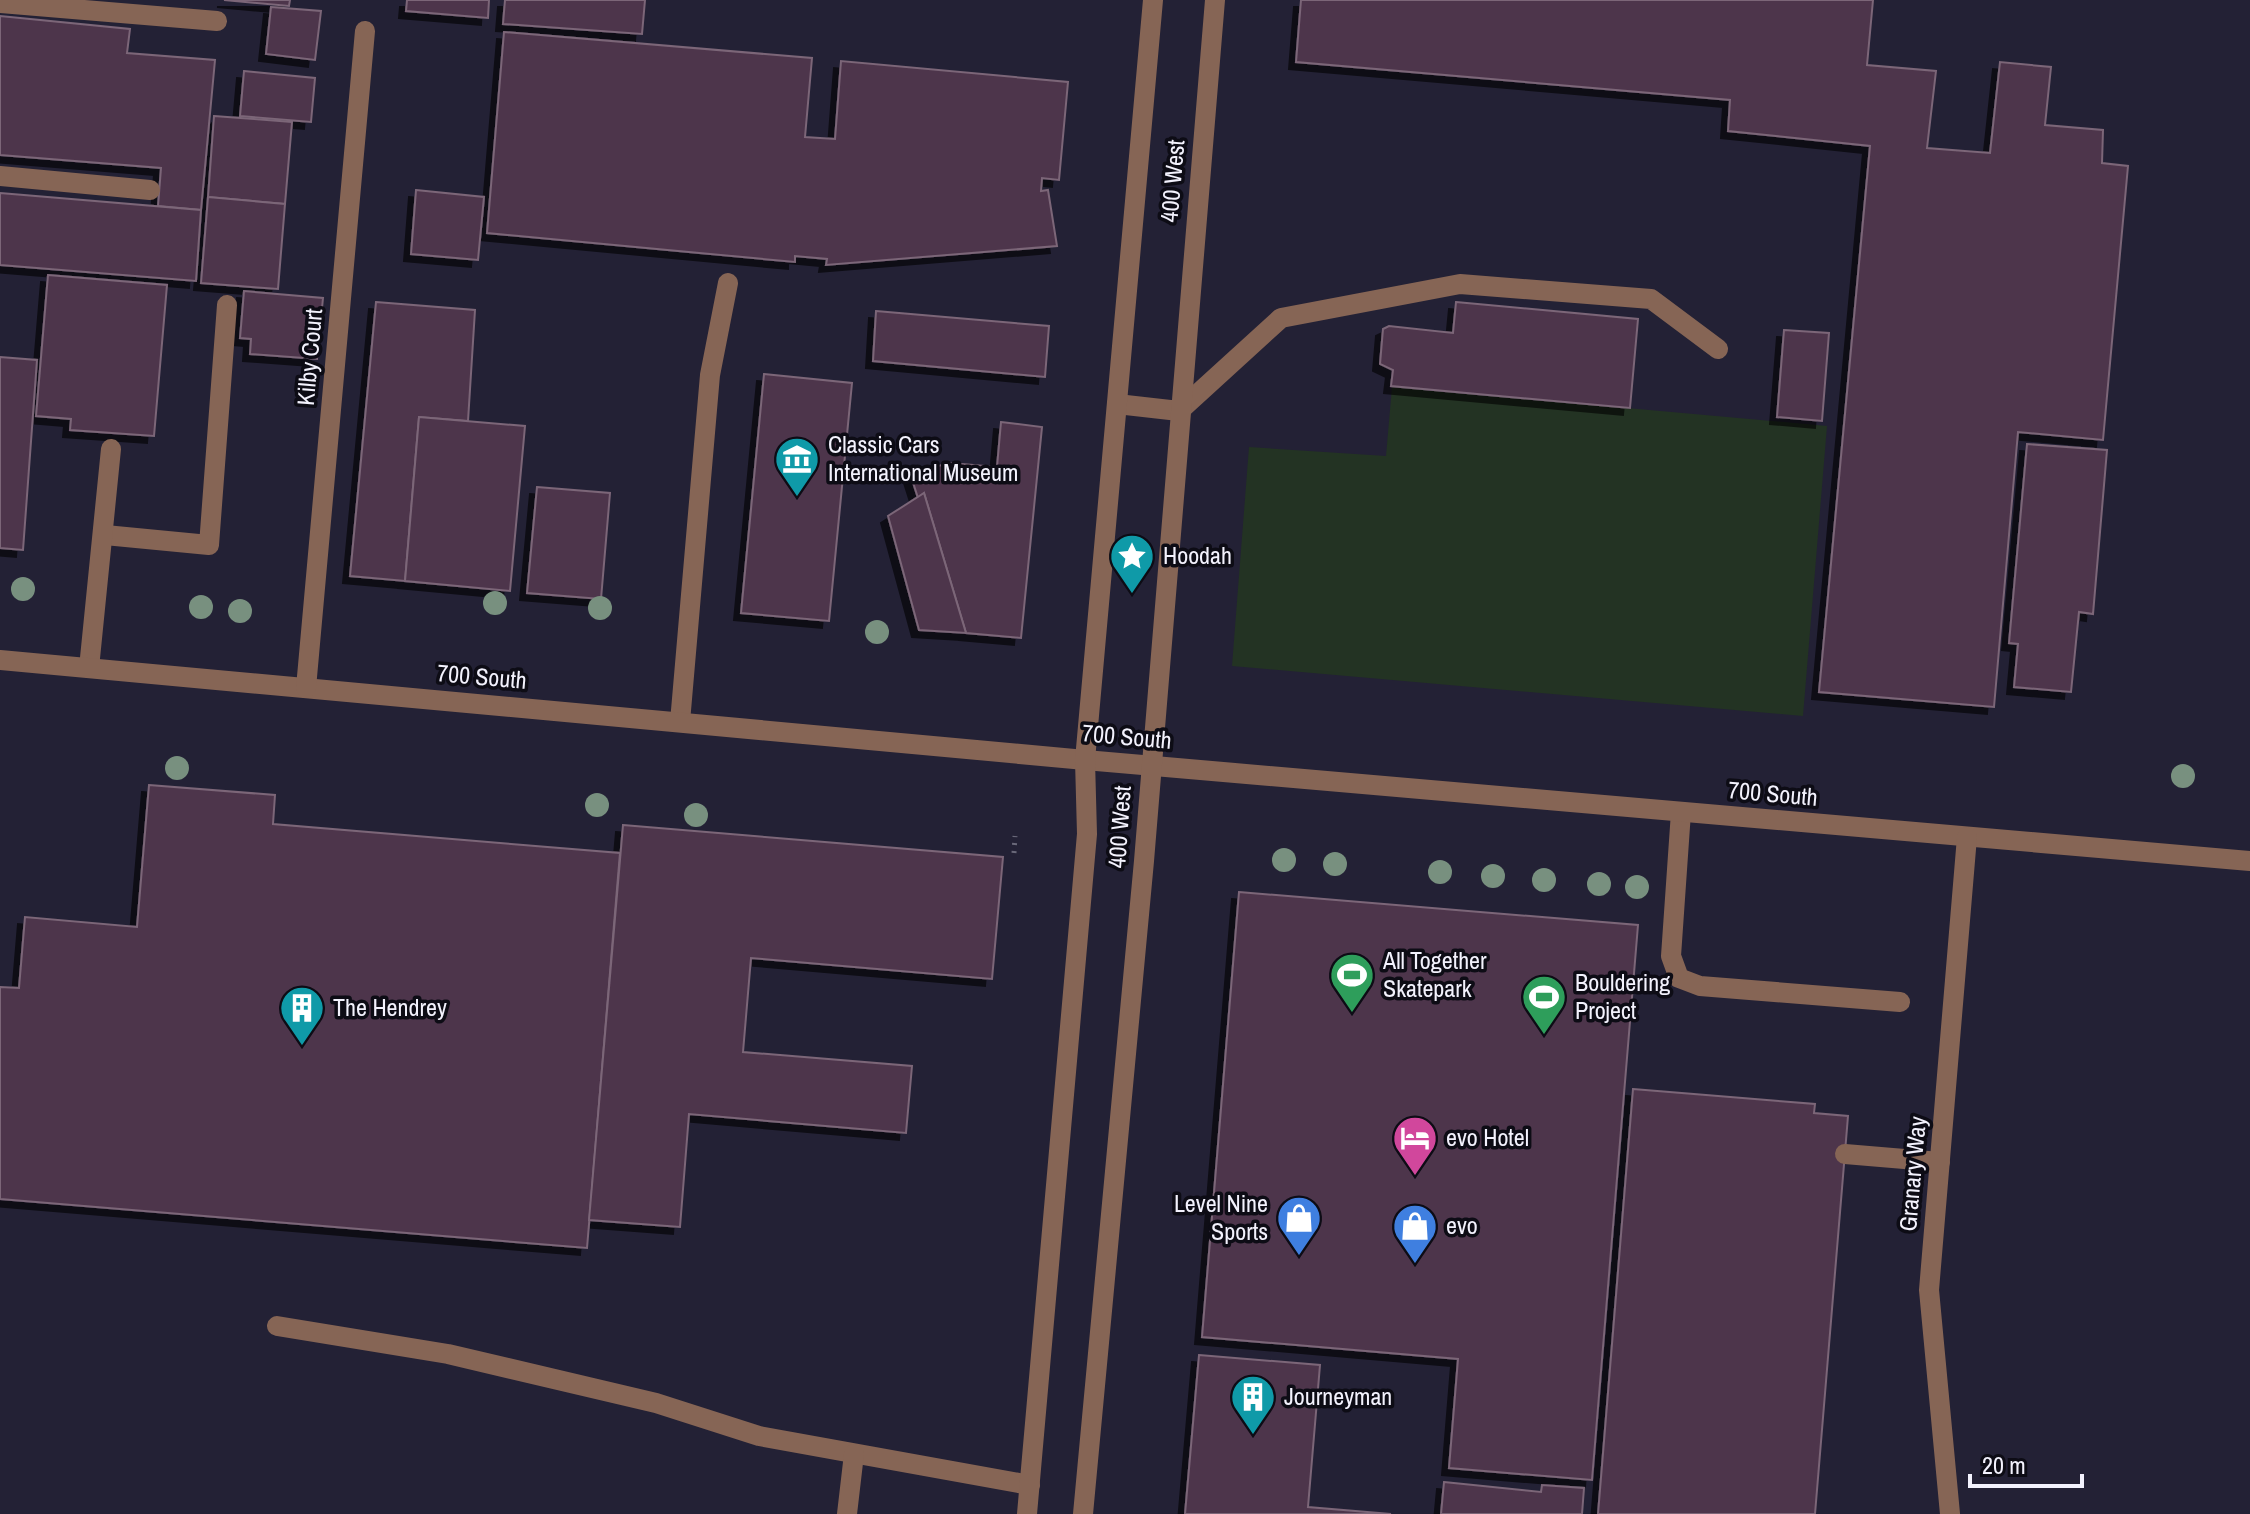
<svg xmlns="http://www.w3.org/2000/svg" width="2250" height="1514" font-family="'Archivo Narrow',sans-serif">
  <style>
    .green { fill: #233323 }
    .building { fill: #4e354b; stroke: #7b6678; stroke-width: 2; filter: url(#shadow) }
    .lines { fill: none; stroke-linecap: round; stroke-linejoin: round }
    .path { stroke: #6a697a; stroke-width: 5; stroke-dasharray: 2 6; stroke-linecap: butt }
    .service { stroke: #866555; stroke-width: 20 }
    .minor { stroke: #866555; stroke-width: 20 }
    .tree { fill: #78907f }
    .labels { text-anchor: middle; stroke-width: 7; stroke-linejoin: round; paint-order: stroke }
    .street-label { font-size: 24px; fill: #f3f2fd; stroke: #0d0c15 }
    .poi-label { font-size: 24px; fill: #f3f2fd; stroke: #0d0c15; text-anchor: start }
  </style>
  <defs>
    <filter id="shadow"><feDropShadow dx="-7" dy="7" stdDeviation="0" flood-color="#0009"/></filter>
  </defs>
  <rect width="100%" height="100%" fill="#232135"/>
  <polygon class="green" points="1392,387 1827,426 1803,716 1232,666 1249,447 1386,456"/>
  <g class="building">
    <polygon points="224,0 290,0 289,6"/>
    <polygon points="407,0 489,0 488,18 406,11"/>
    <polygon points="505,0 645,0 642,34 503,24"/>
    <polygon points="1301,0 1873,0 1867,65 1936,71 1927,148 1990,153 2000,62 2051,67 2045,125 2103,130 2102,163 2128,166 2103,440 2018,432 1994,707 1819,692 1870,146 1728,131 1730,100 1296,62"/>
    <polygon points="271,7 321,11 315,60 266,54"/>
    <polygon points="0,16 130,29 127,53 215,60 201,210 158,206 161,168 0,155"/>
    <polygon points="504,32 812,58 805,137 835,139 841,61 1068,82 1059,180 1042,178 1041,191 1048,190 1057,246 826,265 827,259 795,256 795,262 487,233"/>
    <polygon points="244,71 315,78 311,122 240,116"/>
    <polygon points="214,116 292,122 285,204 208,197"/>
    <polygon points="416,190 484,197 478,260 411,254"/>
    <polygon points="0,193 201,210 196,281 0,265"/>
    <polygon points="208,197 285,204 278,289 201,283"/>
    <polygon points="48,275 167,285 154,436 70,430 71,419 36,416"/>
    <polygon points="244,291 323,298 317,359 250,354 251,339 240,338"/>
    <polygon points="376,302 475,310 468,421 419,417 405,581 350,576"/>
    <polygon points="1456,302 1638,319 1630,408 1391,386 1393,370 1380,364 1383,329 1389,326 1453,333"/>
    <polygon points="876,311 1049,326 1045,377 873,361"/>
    <polygon points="1784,330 1829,333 1822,421 1777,417"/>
    <polygon points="0,357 37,360 23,550 0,548"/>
    <polygon points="764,374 852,383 829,621 741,613"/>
    <polygon points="419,417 525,426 510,591 405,581"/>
    <polygon points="1001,422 1042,427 1021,638 966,633 924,493 918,498 910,473 950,463 997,467"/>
    <polygon points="2027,444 2107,450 2093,614 2079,612 2071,692 2014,687 2018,644 2009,643"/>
    <polygon points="537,487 610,493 601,599 527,593"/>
    <polygon points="924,493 966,633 919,630 888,516"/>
    <polygon points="149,785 275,795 273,824 620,853 587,1248 0,1199 0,987 19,988 25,917 137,927"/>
    <polygon points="623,825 1003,857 992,979 751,958 743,1052 912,1066 906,1133 689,1114 680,1227 589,1220"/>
    <polygon points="1239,892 1638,925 1592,1480 1449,1468 1458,1359 1202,1337"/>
    <polygon points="1633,1089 1815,1104 1814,1113 1848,1116 1815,1514 1598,1514"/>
    <polygon points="1199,1355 1320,1365 1308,1507 1391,1514 1185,1514"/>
    <polygon points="1444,1482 1541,1492 1542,1485 1584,1488 1582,1514 1441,1514"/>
  </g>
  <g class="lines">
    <polyline class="path" points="1014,853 1015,836"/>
    <g class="service">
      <polyline points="0,3 217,21"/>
      <polyline points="0,176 150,190"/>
      <polyline points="1117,404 1179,411 1281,318 1460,284 1651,299 1718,349"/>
      <polyline points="105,535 209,545 227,305"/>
      <polyline points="89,668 111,449"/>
      <polyline points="680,722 710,375 728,283"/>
      <polyline points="1681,812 1671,956 1679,978 1700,986 1900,1002"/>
      <polyline points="1845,1154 1940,1162"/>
      <polyline points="277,1326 448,1354 656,1403 759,1436 1030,1485"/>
      <polyline points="847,1514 854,1454"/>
    </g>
    <g class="minor">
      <polyline points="0,660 1085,760 2250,861"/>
      <polyline points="306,688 365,31"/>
      <polyline points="1027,1514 1087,834 1085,760 1153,0"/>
      <polyline points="1083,1514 1144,861 1215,0"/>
      <polyline points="1950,1514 1929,1290 1967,837"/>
    </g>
  </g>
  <g class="tree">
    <circle cx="23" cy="589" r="12"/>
    <circle cx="495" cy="603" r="12"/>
    <circle cx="201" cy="607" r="12"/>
    <circle cx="600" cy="608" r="12"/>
    <circle cx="240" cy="611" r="12"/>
    <circle cx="877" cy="632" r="12"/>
    <circle cx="177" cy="768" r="12"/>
    <circle cx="2183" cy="776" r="12"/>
    <circle cx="597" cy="805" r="12"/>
    <circle cx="696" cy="815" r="12"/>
    <circle cx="1284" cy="860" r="12"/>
    <circle cx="1335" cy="864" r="12"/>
    <circle cx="1440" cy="872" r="12"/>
    <circle cx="1493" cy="876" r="12"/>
    <circle cx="1544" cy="880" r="12"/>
    <circle cx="1599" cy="884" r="12"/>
    <circle cx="1637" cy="887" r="12"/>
  </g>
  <defs>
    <g id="museum-pin" transform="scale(2.3)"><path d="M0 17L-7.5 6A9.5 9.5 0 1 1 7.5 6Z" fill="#0f9aa8" stroke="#0d0c15"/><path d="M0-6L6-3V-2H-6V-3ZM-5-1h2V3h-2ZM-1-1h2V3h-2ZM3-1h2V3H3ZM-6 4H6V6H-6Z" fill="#fff"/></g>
    <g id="sight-pin" transform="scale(2.3)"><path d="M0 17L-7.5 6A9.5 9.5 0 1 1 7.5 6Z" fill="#0f9aa8" stroke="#0d0c15"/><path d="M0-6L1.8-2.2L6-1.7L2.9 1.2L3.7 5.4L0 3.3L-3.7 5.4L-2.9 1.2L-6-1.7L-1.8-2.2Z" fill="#fff"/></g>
    <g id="stadium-pin" transform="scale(2.3)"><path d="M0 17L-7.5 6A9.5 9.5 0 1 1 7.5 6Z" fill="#2e9e5b" stroke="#0d0c15"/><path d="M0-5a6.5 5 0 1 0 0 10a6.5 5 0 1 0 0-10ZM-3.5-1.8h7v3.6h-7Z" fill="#fff"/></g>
    <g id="building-pin" transform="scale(2.3)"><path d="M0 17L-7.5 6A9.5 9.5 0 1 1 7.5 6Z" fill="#0f9aa8" stroke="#0d0c15"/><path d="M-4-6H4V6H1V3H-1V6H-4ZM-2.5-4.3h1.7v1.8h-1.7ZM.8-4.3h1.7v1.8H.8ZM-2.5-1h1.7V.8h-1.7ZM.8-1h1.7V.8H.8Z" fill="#fff"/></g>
    <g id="hotel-pin" transform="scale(2.3)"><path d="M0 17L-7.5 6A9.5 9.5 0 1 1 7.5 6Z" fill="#d1479c" stroke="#0d0c15"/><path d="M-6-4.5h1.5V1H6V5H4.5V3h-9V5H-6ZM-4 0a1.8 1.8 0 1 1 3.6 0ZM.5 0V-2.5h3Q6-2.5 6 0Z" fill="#fff"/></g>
    <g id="shop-pin" transform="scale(2.3)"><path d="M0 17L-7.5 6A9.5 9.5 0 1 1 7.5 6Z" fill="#3f7fe0" stroke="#0d0c15"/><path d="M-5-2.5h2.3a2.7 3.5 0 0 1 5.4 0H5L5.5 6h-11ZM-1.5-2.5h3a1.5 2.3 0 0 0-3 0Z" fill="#fff"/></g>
  </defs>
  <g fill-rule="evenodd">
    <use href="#museum-pin" x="797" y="459"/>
    <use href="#sight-pin" x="1132" y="556"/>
    <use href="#stadium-pin" x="1352" y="975"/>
    <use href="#stadium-pin" x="1544" y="997"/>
    <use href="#building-pin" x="302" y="1008"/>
    <use href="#hotel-pin" x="1415" y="1138"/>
    <use href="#shop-pin" x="1299" y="1218"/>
    <use href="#shop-pin" x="1415" y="1226"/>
    <use href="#building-pin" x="1253" y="1397"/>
  </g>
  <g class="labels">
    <g class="street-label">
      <text transform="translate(1173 181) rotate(-85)" y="8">400 West</text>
      <text transform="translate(310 357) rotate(-85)" y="8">Kilby Court</text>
      <text transform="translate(482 677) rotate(5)" y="8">700 South</text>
      <text transform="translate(1127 737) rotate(5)" y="8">700 South</text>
      <text transform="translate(1773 794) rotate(5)" y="8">700 South</text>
      <text transform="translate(1120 827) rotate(-86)" y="8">400 West</text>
      <text transform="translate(1913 1174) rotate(-85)" y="8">Granary Way</text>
    </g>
    <g class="poi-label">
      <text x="828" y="453">Classic Cars<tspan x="828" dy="28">International Museum</tspan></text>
      <text x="1163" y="564">Hoodah</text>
      <text x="1383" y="969">All Together<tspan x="1383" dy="28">Skatepark</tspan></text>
      <text x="1575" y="991">Bouldering<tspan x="1575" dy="28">Project</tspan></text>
      <text x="333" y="1016">The Hendrey</text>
      <text x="1446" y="1146">evo Hotel</text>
      <text x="1268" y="1212" text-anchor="end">Level Nine<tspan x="1268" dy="28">Sports</tspan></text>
      <text x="1446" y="1234">evo</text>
      <text x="1284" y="1405">Journeyman</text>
    </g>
  </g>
  <path d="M1970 1474v12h112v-12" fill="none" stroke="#f3f2fd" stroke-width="4"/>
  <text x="1982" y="1474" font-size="24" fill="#f3f2fd" stroke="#0d0c15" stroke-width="6" paint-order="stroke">20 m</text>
</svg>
